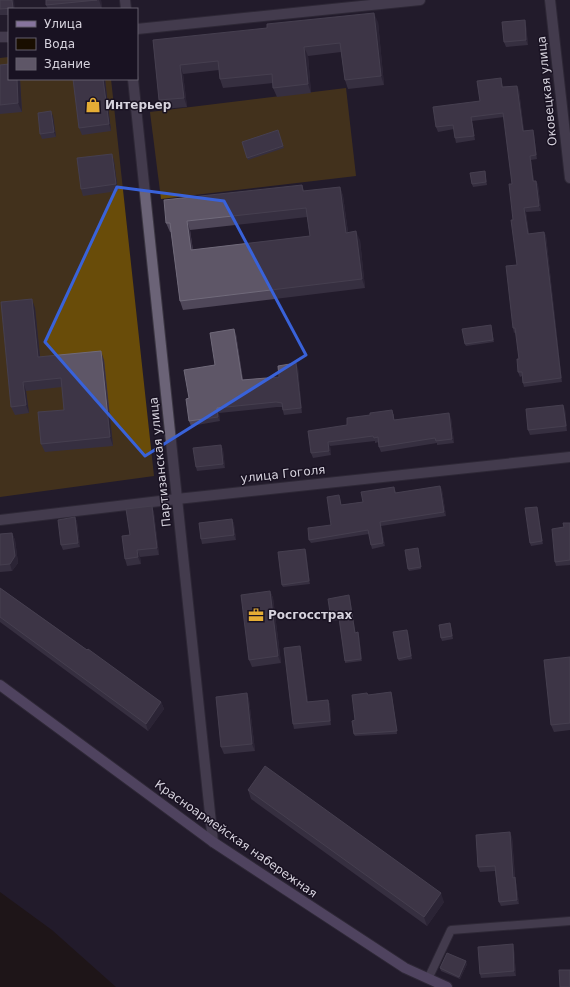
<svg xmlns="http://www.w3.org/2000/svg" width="570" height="987" font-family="'DejaVu Sans',sans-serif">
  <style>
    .forest { fill: #694c09 }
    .water { fill: #190e00 }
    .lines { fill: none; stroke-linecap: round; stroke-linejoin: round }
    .lane-casing { stroke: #3c3743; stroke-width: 10 }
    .street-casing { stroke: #3c3743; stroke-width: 12 }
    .secondary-casing { stroke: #3c3743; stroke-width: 12 }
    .lane { stroke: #6b6377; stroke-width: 8 }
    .street { stroke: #6b6377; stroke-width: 10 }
    .secondary { stroke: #86749d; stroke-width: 10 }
    .wall { fill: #4f4759; fill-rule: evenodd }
    .shaded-wall { fill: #372f41 }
    .building { fill: #5e5667; stroke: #706a7a; fill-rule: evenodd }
    .marked { fill: none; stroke: #3962d9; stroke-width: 3; stroke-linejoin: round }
    .labels { text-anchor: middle; stroke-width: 3; stroke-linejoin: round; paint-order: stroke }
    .street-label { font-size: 12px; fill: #d6d2dd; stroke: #191222 }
    .poi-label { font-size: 12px; font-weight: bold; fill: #d6d2dd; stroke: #191222; text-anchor: start }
  </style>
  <rect width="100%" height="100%" fill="#221b2b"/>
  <g class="forest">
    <polygon points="9,57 9,79 111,79 154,476 0,497 0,58"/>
    <polygon points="346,88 356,176 161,199 150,112"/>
  </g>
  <polygon class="water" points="0,892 52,930 116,987 0,987"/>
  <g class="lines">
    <g class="lane-casing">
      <polyline id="lane" points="428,979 451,930 570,921"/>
    </g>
    <g class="street-casing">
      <g id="street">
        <polyline points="125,0 126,9"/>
        <polyline points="550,0 570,178"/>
        <polyline points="137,29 420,0"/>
        <polyline points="0,37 9,37"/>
        <polyline points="133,79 213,842"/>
        <polyline points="0,520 177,499 570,457"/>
      </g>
    </g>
    <g class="secondary-casing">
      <polyline id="secondary" points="0,685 213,842 405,968 447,987"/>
    </g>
    <use href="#lane" class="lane"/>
    <use href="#street" class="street"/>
    <use href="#secondary" class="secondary"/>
  </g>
  <g class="wall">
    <polygon points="0,0 15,9 9,9 9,15 0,15"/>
    <polygon points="46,0 101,0 102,9 48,9 46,5"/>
    <polygon points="525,20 526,25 528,45 506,47 504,42"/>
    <polygon points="378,22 384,85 348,89 345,80 341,52 308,56 311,93 277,97 273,88 273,83 223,88 220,79 219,70 183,74 187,107 162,109 159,100 153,40"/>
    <polygon points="0,65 9,79 20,79 22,112 0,114"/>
    <polygon points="501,78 502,83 503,87 519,90 524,131 534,134 537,159 531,160 534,181 536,181 538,185 541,211 526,212 529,234 544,232 546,236 562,382 524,387 523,383 522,376 520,377 518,372 519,359 516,332 514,333 513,328 517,265 513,220 512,184 504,117 472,121 475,140 456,143 455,138 454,129 438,132 436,127 480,101"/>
    <polygon points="73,79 105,79 111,131 82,135 79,128"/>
    <polygon points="53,116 56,137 42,139 40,134"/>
    <polygon points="278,130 284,148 248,160 242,142"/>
    <polygon points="112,154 114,161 118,191 83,196 81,189"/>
    <polygon points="485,171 487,185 473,187 472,184"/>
    <path d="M302 185 304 191 340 187 343 196 348 232 360 240 365 288 183 310 180 301 171 232H170L166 223ZM307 217 310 236 193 250 190 230Z"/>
    <polygon points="35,308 40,357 104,360 113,446 45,452 41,444 64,410 62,387 26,391 29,413 15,415 11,407"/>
    <polygon points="491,325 494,342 466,346 465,344"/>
    <polygon points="236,334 243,380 279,377 298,368 302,413 284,415 282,407 277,407 219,413 220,421 191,426 189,421 189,398 215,365"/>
    <polygon points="565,409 567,431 530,435 528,430"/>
    <polygon points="394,414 394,420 451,418 454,443 437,445 437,443 381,452 379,447 379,442 375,443 375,441 330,446 331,455 313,458 311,453 347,425"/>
    <polygon points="221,445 223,450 225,468 197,471 196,467"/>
    <polygon points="440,486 442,490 446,516 381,526 385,546 372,549 371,545 369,534 311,543 309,540 331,525 340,498 341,505 363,502 395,490 396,493"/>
    <polygon points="152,506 154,513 159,555 140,557 141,564 127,566 125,559 130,535"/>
    <polygon points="537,507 543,544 531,546 530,543"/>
    <polygon points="75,517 77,522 80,547 63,550 61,545"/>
    <polygon points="232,519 234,524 236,540 202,544 201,539"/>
    <polygon points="570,523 570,565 556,566 555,562"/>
    <polygon points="12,533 15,540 18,563 12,571 0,572 0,534"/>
    <polygon points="418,548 421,569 409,571 408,569"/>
    <polygon points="305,549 306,551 310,584 283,587 282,585"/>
    <polygon points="0,588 161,702 164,709 148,731 0,622"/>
    <polygon points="270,591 273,598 281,663 252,667 249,660"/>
    <polygon points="350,598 355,633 358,632 359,635 362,661 345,663 345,661 339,620 332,621 331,619"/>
    <polygon points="451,626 453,639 442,641 441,638"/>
    <polygon points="408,632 412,659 399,661 398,659"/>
    <polygon points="301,651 308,702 328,700 330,705 331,725 294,729 293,724"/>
    <polygon points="570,657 570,730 554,732 551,725"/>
    <polygon points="391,692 392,695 397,734 355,736 354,734 355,720 367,693 368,695"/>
    <polygon points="247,693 249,700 255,751 224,754 221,747"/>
    <polygon points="248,790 444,902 427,926 251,799"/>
    <polygon points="512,837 515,877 516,882 519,904 501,906 499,902 495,871 480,872 478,867"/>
    <polygon points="514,949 516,976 481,978 480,974"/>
    <polygon points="467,964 460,979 441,971 440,968"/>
  </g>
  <g class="shaded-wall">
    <polygon points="12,0 14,0 15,9 13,9 13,8"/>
    <polygon points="99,0 101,0 102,9"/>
    <polygon points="374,13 378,22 384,85 381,76"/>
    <polygon points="525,20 526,25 528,45 526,40"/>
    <polygon points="304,47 308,56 311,93 308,84"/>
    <polygon points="180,65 183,74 187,107 184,98"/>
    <polygon points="17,79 20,79 22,112 18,103"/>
    <polygon points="103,79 105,79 111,131 109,124"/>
    <polygon points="517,86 519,90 524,135 523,131"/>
    <polygon points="51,111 53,116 56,137 54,132"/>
    <polygon points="533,130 534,134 537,159 536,155"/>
    <polygon points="112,154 114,161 118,191 116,184"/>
    <polygon points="530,156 531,160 534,186 533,181"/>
    <polygon points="536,181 538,185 541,211 539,206"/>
    <polygon points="340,187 343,196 349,241 346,233"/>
    <polygon points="524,208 526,212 529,238 528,234"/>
    <polygon points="187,221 190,230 194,259 191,250"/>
    <polygon points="356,231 360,240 365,288 362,279"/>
    <polygon points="544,232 546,236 562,382 561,378"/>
    <polygon points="32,299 35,308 41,366 38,357"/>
    <polygon points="234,329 236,334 243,385 242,380"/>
    <polygon points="101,351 104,360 113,446 110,437"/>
    <polygon points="296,363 298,368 302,413 301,408"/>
    <polygon points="23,382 26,391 29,413 26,405"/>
    <polygon points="563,405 565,409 567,431 566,426"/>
    <polygon points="217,408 219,413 220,421 218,417"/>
    <polygon points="449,413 451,418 454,443 452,439"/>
    <polygon points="328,442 330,446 331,455 329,451"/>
    <polygon points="221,445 223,450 225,468 223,464"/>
    <polygon points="440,486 442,490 446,516 444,512"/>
    <polygon points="152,506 154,513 159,555 157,548"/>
    <polygon points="537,507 538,509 543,544 542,541"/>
    <polygon points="75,517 77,522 80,547 78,543"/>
    <polygon points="232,519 234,524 236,540 234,535"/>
    <polygon points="380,522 381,526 385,546 383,543"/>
    <polygon points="12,533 15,540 18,563 12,571 10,564"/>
    <polygon points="305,549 306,551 310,584 309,581"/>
    <polygon points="137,550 140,557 141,564 138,557"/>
    <polygon points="270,591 273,598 281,663 278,656"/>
    <polygon points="349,595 350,598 356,635 355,633"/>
    <polygon points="358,632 359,635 362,661 361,659"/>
    <polygon points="300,646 301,651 309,707 307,702"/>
    <polygon points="247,693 249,700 255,751 252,744"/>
    <polygon points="328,700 330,705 331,725 330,721"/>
    <polygon points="161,702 164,709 148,731 146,724"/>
    <polygon points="510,832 512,837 515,882 513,878"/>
    <polygon points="515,877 516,882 519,904 517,900"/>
    <polygon points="441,893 444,902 427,926 424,917"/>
    <polygon points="513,944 514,949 516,976 514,971"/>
    <polygon points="466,961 467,964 460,979 459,977"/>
  </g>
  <g class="building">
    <polygon points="0,0 12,0 13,8 0,9"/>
    <polygon points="46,0 97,0 46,5"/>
    <polygon points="374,13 381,76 345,80 340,43 304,47 308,84 273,88 272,74 220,79 218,61 180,65 184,98 159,100 153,40 267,28 267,24"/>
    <polygon points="525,20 526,40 504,42 502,22"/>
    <polygon points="9,64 9,79 17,79 18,103 0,105 0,65"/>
    <polygon points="501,78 502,87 517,86 523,131 533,130 536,155 530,156 533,181 536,181 539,206 524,208 528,234 544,232 561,378 523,383 522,372 518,372 517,359 519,359 515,328 513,328 506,266 517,265 511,220 513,220 509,184 512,184 503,113 471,117 474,136 455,138 453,125 436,127 433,107 480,101 477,81"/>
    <polygon points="73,79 103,79 109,124 79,128"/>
    <polygon points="51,111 54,132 40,134 38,113"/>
    <polygon points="278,130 283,146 247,158 242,142"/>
    <polygon points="112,154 116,184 81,189 77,158"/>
    <polygon points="485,171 486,182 472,184 470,173"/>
    <path d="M302 185 303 191 340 187 346 233 356 231 362 279 180 301 170 223H166L164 200ZM306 208 310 236 191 250 187 221Z"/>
    <polygon points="32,299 38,357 101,351 110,437 41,444 38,412 64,410 61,378 23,382 26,405 11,407 1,302"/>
    <polygon points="491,325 493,340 465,344 462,329"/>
    <polygon points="234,329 242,380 279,377 278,366 296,363 301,408 283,410 282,403 276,402 217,408 218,417 189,421 186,399 189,398 184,370 215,365 210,333"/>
    <polygon points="563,405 566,426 528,430 526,409"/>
    <polygon points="392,410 394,420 449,413 452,439 436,441 435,438 379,447 378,437 374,438 373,436 328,442 329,451 311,453 308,431 347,425 347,418 370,415 370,413"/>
    <polygon points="221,445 223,464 196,467 193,448"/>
    <polygon points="440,486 444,512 380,522 383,543 371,545 368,530 309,540 308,528 331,525 327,497 339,495 341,505 363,502 361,492 394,487 395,493"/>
    <polygon points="152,506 157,548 137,550 138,557 125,559 122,536 130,535 126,509"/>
    <polygon points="537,507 542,541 530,543 525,508"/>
    <polygon points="75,517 78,543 61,545 58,520"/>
    <polygon points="232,519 234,535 201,539 199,523"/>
    <polygon points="563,523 570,523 570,560 555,562 552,529 564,527"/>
    <polygon points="12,533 15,556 10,564 0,565 0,534"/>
    <polygon points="418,548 421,567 408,569 405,550"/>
    <polygon points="305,549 309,581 282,585 278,552"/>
    <polygon points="0,588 87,650 88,649 161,702 146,724 0,617"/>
    <polygon points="270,591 278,656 249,660 241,595"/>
    <polygon points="349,595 355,633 358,632 361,659 345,661 339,618 331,619 328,599"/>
    <polygon points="450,623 452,636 441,638 439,625"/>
    <polygon points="407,630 411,656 398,659 393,632"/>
    <polygon points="300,646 307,702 328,700 330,721 293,724 284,648"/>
    <polygon points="570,657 570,723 551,725 544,660"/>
    <polygon points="391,692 397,731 354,734 352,721 355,720 352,695 367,693 368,695"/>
    <polygon points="247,693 252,744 221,747 216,697"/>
    <polygon points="265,766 441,893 424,917 248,790"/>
    <polygon points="510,832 513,878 515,877 517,900 499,902 495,866 478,867 476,835"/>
    <polygon points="513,944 514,971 480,974 478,947"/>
    <polygon points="447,953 466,961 459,977 440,968"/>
    <polygon points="559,970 570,970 570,987 560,987"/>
  </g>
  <path d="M0 0H570V987H0ZM117 187 224 201 306 355 145 456 45 342Z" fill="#221b2b" fill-opacity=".55" fill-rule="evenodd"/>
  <path class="marked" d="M117 187 224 201 306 355 145 456 45 342Z"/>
  <defs>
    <g id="shop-bare" transform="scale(1.2)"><path d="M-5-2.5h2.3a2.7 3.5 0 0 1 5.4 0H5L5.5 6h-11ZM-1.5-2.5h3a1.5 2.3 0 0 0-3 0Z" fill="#e5ad35" stroke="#191222" stroke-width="2.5" paint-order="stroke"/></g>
    <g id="office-bare" transform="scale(1.2)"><path d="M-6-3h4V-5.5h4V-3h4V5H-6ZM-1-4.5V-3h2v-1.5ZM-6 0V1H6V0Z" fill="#e5ad35" stroke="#191222" stroke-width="2.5" paint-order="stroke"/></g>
  </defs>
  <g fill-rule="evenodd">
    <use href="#shop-bare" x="93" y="105"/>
    <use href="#office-bare" x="256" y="615"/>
  </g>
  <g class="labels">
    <g class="street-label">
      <text transform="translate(547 91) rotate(-96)" y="4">Оковецкая улица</text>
      <text transform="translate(160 462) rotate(-96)" y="4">Партизанская улица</text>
      <text transform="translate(283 474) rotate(-6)" y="4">улица Гоголя</text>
      <text transform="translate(236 839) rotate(35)" y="4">Красноармейская набережная</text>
    </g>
    <g class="poi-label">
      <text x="105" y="109">Интерьер</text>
      <text x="268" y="619">Росгосстрах</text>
    </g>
  </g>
  <rect x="8" y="8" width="130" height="72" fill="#191222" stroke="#655f6d"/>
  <rect x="16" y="21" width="20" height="6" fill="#86749d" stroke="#655f6d"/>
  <text x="44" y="28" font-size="12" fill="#d6d2dd">Улица</text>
  <rect x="16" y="38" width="20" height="12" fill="#190e00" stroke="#655f6d"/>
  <text x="44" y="48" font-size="12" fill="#d6d2dd">Вода</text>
  <rect x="16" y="58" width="20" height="12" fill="#5e5667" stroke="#655f6d"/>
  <text x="44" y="68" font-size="12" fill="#d6d2dd">Здание</text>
</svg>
